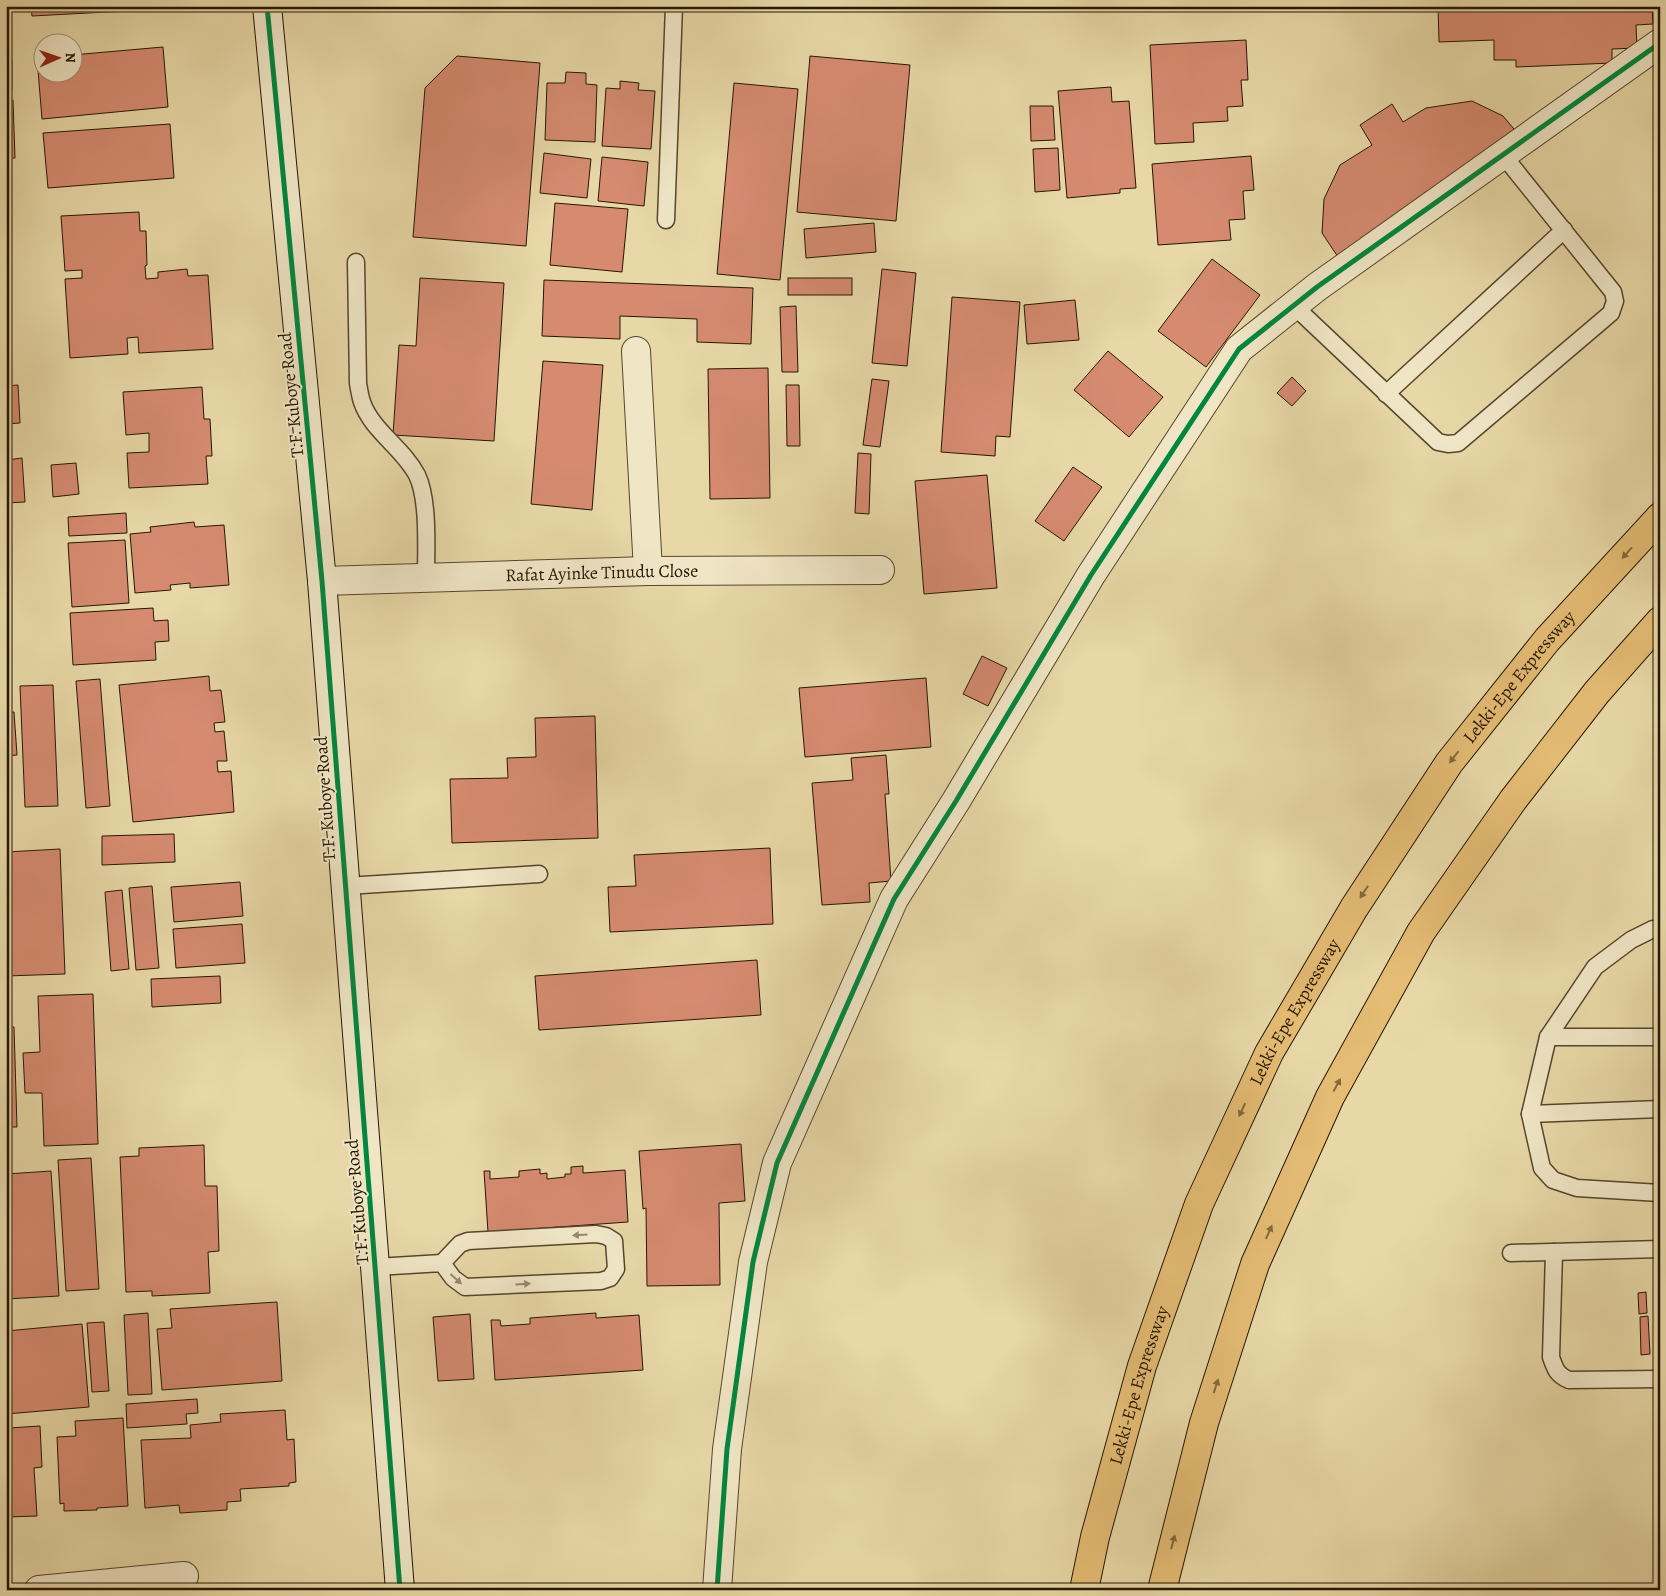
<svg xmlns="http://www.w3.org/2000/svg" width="1666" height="1596" font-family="Alegreya,serif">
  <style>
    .building { fill: #d68b71; stroke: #251602 }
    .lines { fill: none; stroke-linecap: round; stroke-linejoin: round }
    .lane-casing { stroke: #56462b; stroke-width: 19 }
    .street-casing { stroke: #56462b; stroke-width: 30 }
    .secondary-casing { stroke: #251602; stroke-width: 30 }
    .highway-casing { stroke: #251602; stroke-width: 30 }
    .lane { stroke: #f0e6c6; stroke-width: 16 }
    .street { stroke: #f0e6c6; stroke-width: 28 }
    .secondary { stroke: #f0e6c6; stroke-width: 28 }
    .highway { stroke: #e4bc74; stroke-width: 28 }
    .cycleway-casing { stroke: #f0e6c6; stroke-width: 8 }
    .cycleway { stroke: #00873e; stroke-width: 5 }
    .oneway { fill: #84693b }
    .oneway2 { fill: #95886e }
    .labels { text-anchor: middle; stroke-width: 4; stroke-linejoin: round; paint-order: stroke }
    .street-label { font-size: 18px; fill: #251602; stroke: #f0e6c6 }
  </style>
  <rect width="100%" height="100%" fill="#e8d8a7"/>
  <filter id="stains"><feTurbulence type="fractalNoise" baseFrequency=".004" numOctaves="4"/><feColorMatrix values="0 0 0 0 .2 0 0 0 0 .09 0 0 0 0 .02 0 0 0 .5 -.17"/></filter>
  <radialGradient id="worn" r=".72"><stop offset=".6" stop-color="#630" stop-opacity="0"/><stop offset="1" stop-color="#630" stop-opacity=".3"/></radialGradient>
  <g class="building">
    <polygon points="31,6 164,6 164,9 32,16"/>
    <polygon points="1438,6 1652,6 1653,24 1636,25 1637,48 1612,49 1612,63 1516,67 1516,60 1494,60 1494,40 1439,42"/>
    <polygon points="1246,40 1248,80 1241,80 1243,106 1227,107 1228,121 1193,123 1194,142 1155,144 1150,45"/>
    <polygon points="163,47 168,107 42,119 37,58 42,57 42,72 72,72 72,55"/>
    <polygon points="457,56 540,63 526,246 413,237 425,88"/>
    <polygon points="810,56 910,65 896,221 797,212"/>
    <rect x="6" y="61" width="6" height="28"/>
    <polygon points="566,72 586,73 586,84 597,85 595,142 545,140 547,83 565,83"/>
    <polygon points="620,81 639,83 638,90 655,91 651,149 602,146 606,88 620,89"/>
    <polygon points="734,83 798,89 780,280 717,274"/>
    <polygon points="1111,87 1112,102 1129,101 1136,188 1120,189 1120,193 1067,198 1058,91"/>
    <polygon points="6,100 13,100 15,158 6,158"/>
    <polygon points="1472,101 1503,116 1519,135 1342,263 1322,233 1324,199 1340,165 1372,145 1360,125 1392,104 1403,122 1426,108"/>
    <polygon points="1030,106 1053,106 1055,140 1031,141"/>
    <polygon points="170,124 174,178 48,188 43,133"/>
    <polygon points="1058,148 1060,190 1035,192 1033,149"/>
    <polygon points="544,153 591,159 587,198 540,193"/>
    <polygon points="1251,156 1254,190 1243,191 1245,219 1229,220 1231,240 1158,245 1152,164"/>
    <polygon points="602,157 648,162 644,206 598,201"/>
    <polygon points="555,203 628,209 622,272 550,265"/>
    <polygon points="139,212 140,231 146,231 147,265 145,266 146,279 158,278 158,272 187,269 188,276 208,275 213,349 139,353 138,337 127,338 128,354 70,358 65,279 82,278 82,270 65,271 61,216"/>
    <polygon points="874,223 876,252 806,258 804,229"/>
    <polygon points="1212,259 1260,295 1206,367 1158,331"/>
    <polygon points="882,269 916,273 907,366 872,363"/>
    <polygon points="420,278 504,283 494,441 393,435 399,345 416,346"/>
    <rect x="788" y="278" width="64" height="17"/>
    <polygon points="544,280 753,288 751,344 697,342 697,319 620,316 620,339 542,336"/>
    <polygon points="952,297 1020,302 1010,437 996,436 995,456 941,452"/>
    <polygon points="1075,300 1079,340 1027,344 1024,305"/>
    <polygon points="796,306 798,372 782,372 780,307"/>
    <polygon points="1108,351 1163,397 1129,437 1074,390"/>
    <polygon points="543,361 603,365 592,510 531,504"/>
    <polygon points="768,368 770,498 710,499 708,369"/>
    <polygon points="1292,377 1306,391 1292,406 1277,393"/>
    <polygon points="872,379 889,381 880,447 863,445"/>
    <polygon points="18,385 20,423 6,424 6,386"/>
    <polygon points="786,385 799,385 800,446 787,446"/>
    <polygon points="202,387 204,419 210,419 212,456 206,456 208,484 129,488 127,453 149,452 149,433 126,435 123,392"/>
    <polygon points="6,453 7,460 22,458 25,502 6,503"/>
    <polygon points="858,453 871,454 869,514 855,513"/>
    <polygon points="76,463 79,494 53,497 51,465"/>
    <polygon points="1073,467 1102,487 1064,541 1035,521"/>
    <polygon points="987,475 997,588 924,594 915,481"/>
    <polygon points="126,513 127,533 69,536 68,517"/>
    <polygon points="194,522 195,527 224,525 229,585 190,588 190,583 170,585 171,590 135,593 130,534 151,532 150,527"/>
    <polygon points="125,540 129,603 72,607 68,543"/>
    <polygon points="153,608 154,621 168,620 169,641 155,642 156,660 73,665 70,613"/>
    <polygon points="982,656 1007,668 988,706 963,694"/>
    <polygon points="209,676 210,691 221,690 225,722 214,723 215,732 224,731 227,761 217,761 218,772 231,771 234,812 133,822 119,685"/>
    <polygon points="926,678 931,747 805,757 799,688"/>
    <polygon points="100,679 110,806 86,808 76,681"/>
    <polygon points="53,685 58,806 25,807 20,686"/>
    <polygon points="6,712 14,712 17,755 6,756"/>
    <polygon points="595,716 598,838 452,843 450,779 508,778 507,758 536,757 535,718"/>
    <polygon points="886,755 889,794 885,794 891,881 869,883 870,902 822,905 812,783 853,780 851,758"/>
    <polygon points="174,834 175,862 102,865 102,836"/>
    <polygon points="770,848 773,924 610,932 608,887 636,886 634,855"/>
    <polygon points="60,849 65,974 6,976 6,852"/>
    <polygon points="240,882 243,916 174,922 171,887"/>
    <polygon points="152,886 159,968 136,970 129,888"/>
    <polygon points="122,890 129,969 111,971 105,892"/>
    <polygon points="242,924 245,963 176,968 173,929"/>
    <polygon points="757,960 761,1015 539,1030 535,976"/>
    <polygon points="220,976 221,1003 152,1007 151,979"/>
    <polygon points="93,994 98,1144 44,1146 42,1093 25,1093 23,1053 40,1052 38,996"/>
    <polygon points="6,1027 14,1027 17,1127 6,1127"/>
    <polygon points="741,1144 745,1201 719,1203 720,1285 647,1286 646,1208 643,1209 639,1151"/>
    <polygon points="204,1145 205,1186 217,1186 219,1251 208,1252 210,1293 152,1296 152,1291 126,1292 120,1157 139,1156 139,1148"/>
    <polygon points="91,1158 99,1289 66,1291 58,1160"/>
    <polygon points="583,1166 583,1173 625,1170 628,1222 488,1232 484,1171 490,1171 490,1179 519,1177 519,1171 540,1169 540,1174 547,1173 547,1179 565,1177 565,1174 571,1174 571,1167"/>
    <polygon points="51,1171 59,1296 6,1299 6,1174"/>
    <polygon points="1646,1292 1647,1313 1639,1314 1638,1293"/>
    <polygon points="277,1302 282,1381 162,1390 157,1329 172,1328 170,1309"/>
    <polygon points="148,1313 152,1394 128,1395 124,1315"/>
    <polygon points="596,1313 596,1318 639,1315 643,1370 495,1380 491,1320 500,1320 501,1326 530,1324 530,1318"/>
    <polygon points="470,1314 474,1379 438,1381 433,1317"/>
    <polygon points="1648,1316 1650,1354 1641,1355 1640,1317"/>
    <polygon points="104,1322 109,1391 92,1392 87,1323"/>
    <polygon points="82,1324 89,1407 6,1414 6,1331"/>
    <polygon points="197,1399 198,1413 186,1414 187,1424 127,1428 126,1404"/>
    <polygon points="285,1410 287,1440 294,1439 296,1482 289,1483 289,1486 240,1489 241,1501 227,1502 227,1510 180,1513 179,1505 145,1508 141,1440 191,1438 190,1425 221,1422 220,1414"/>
    <polygon points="123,1418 128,1506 97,1508 97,1510 64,1511 64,1503 60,1504 57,1437 76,1436 75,1421"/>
    <polygon points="40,1426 42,1467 34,1468 37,1516 6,1517 6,1443 11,1443 9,1428"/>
  </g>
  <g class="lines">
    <g class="lane-casing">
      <g id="lane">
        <polyline points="666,220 674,6"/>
        <path d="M356 262 358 383C359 389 360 396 362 402 372 431 403 448 417 475 429 500 426 549 426 577"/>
        <polyline points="1293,305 1438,442 1448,444 1458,443 1611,313 1615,301 1613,292 1503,155"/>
        <polyline points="1386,394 1564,230"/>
        <polyline points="346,886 539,874"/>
        <polyline points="1660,929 1653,929 1631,940 1595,967 1548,1037 1530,1114 1542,1168 1553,1180 1577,1188 1660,1193"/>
        <polyline points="1548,1037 1660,1037"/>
        <polyline points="1530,1114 1660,1109"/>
        <path d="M1554 1252 1551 1357C1555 1369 1557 1375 1569 1380L1660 1379"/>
        <polyline points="1511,1253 1660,1249"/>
        <polyline points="376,1267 442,1263 460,1244 468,1241 596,1234 606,1236 614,1241 616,1269 610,1278 601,1281 465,1287 453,1278 442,1263"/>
      </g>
    </g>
    <g class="street-casing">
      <g id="street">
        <polyline points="636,351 648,571"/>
        <path id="s1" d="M322 581 648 571 880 570"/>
        <polyline points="39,1590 184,1576"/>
        <polyline points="717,1590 727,1449 753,1262 777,1163 894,899 956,801 1091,575 1239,349 1317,287 1660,43"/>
      </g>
    </g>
    <g class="secondary-casing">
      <polyline id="secondary" points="267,6 322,581 400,1590"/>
    </g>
    <g class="highway-casing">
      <g id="highway">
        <path id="s2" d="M1084 1590 1095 1537 1142 1366 1199 1204 1269 1053 1354 908 1449 763 1547 640 1660 517"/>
        <polyline points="1162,1590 1204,1423 1255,1264 1330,1097 1421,932 1513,800 1597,692 1660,621"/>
      </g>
    </g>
    <use href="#lane" class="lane"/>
    <use href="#street" class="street"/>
    <use href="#secondary" class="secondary"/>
    <use href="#highway" class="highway"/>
    <g class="cycleway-casing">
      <g id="cycleway">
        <polyline points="267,6 322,581 400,1590"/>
        <polyline points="717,1590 727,1449 753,1262 777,1163 894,899 956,801 1091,575 1239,349 1317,287 1660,43"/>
      </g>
    </g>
    <use href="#cycleway" class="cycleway"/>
  </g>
  <defs><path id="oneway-solid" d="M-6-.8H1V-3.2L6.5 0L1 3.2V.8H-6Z" transform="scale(1.25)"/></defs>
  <g class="oneway">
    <use href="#oneway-solid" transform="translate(1627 553) rotate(132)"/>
    <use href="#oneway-solid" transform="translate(1454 757) rotate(128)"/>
    <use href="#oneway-solid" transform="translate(1364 892) rotate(123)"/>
    <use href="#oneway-solid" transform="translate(1337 1085) rotate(-61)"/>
    <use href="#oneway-solid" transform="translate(1242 1110) rotate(115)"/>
    <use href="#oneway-solid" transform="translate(1269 1232) rotate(-66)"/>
    <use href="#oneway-solid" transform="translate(1216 1386) rotate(-72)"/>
    <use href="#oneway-solid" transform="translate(1173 1542) rotate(-75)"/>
  </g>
  <g class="oneway2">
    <use href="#oneway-solid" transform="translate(580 1235) rotate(177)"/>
    <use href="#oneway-solid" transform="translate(456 1279) rotate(42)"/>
    <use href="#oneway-solid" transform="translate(523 1284) rotate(-3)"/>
  </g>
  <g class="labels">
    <g class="street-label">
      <text transform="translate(291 395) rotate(-96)" y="6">T.F. Kuboye Road</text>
      <text dy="6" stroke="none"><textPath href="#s1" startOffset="280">Rafat Ayinke Tinudu Close</textPath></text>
      <text dy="6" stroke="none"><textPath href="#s2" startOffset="1022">Lekki-Epe Expressway</textPath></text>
      <text transform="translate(325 799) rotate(-94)" y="6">T.F. Kuboye Road</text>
      <text dy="6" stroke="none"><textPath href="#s2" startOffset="618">Lekki-Epe Expressway</textPath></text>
      <text transform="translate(357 1202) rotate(-95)" y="6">T.F. Kuboye Road</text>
      <text dy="6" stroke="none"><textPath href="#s2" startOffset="212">Lekki-Epe Expressway</textPath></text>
    </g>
  </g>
  <rect width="1666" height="1596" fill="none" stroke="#e8d8a7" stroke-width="25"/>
  <rect x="8" y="8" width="1651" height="1581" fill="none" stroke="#251602" stroke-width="2.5"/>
  <rect x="12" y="12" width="1641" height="1571" fill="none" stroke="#251602"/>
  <g transform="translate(58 58) rotate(88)"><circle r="24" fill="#f0e6c6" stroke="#9f9378"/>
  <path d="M0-4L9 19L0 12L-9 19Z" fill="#8f2418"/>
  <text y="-8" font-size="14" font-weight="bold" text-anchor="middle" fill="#251602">N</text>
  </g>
  <rect width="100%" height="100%" filter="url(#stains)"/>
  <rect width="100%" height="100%" fill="url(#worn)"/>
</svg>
